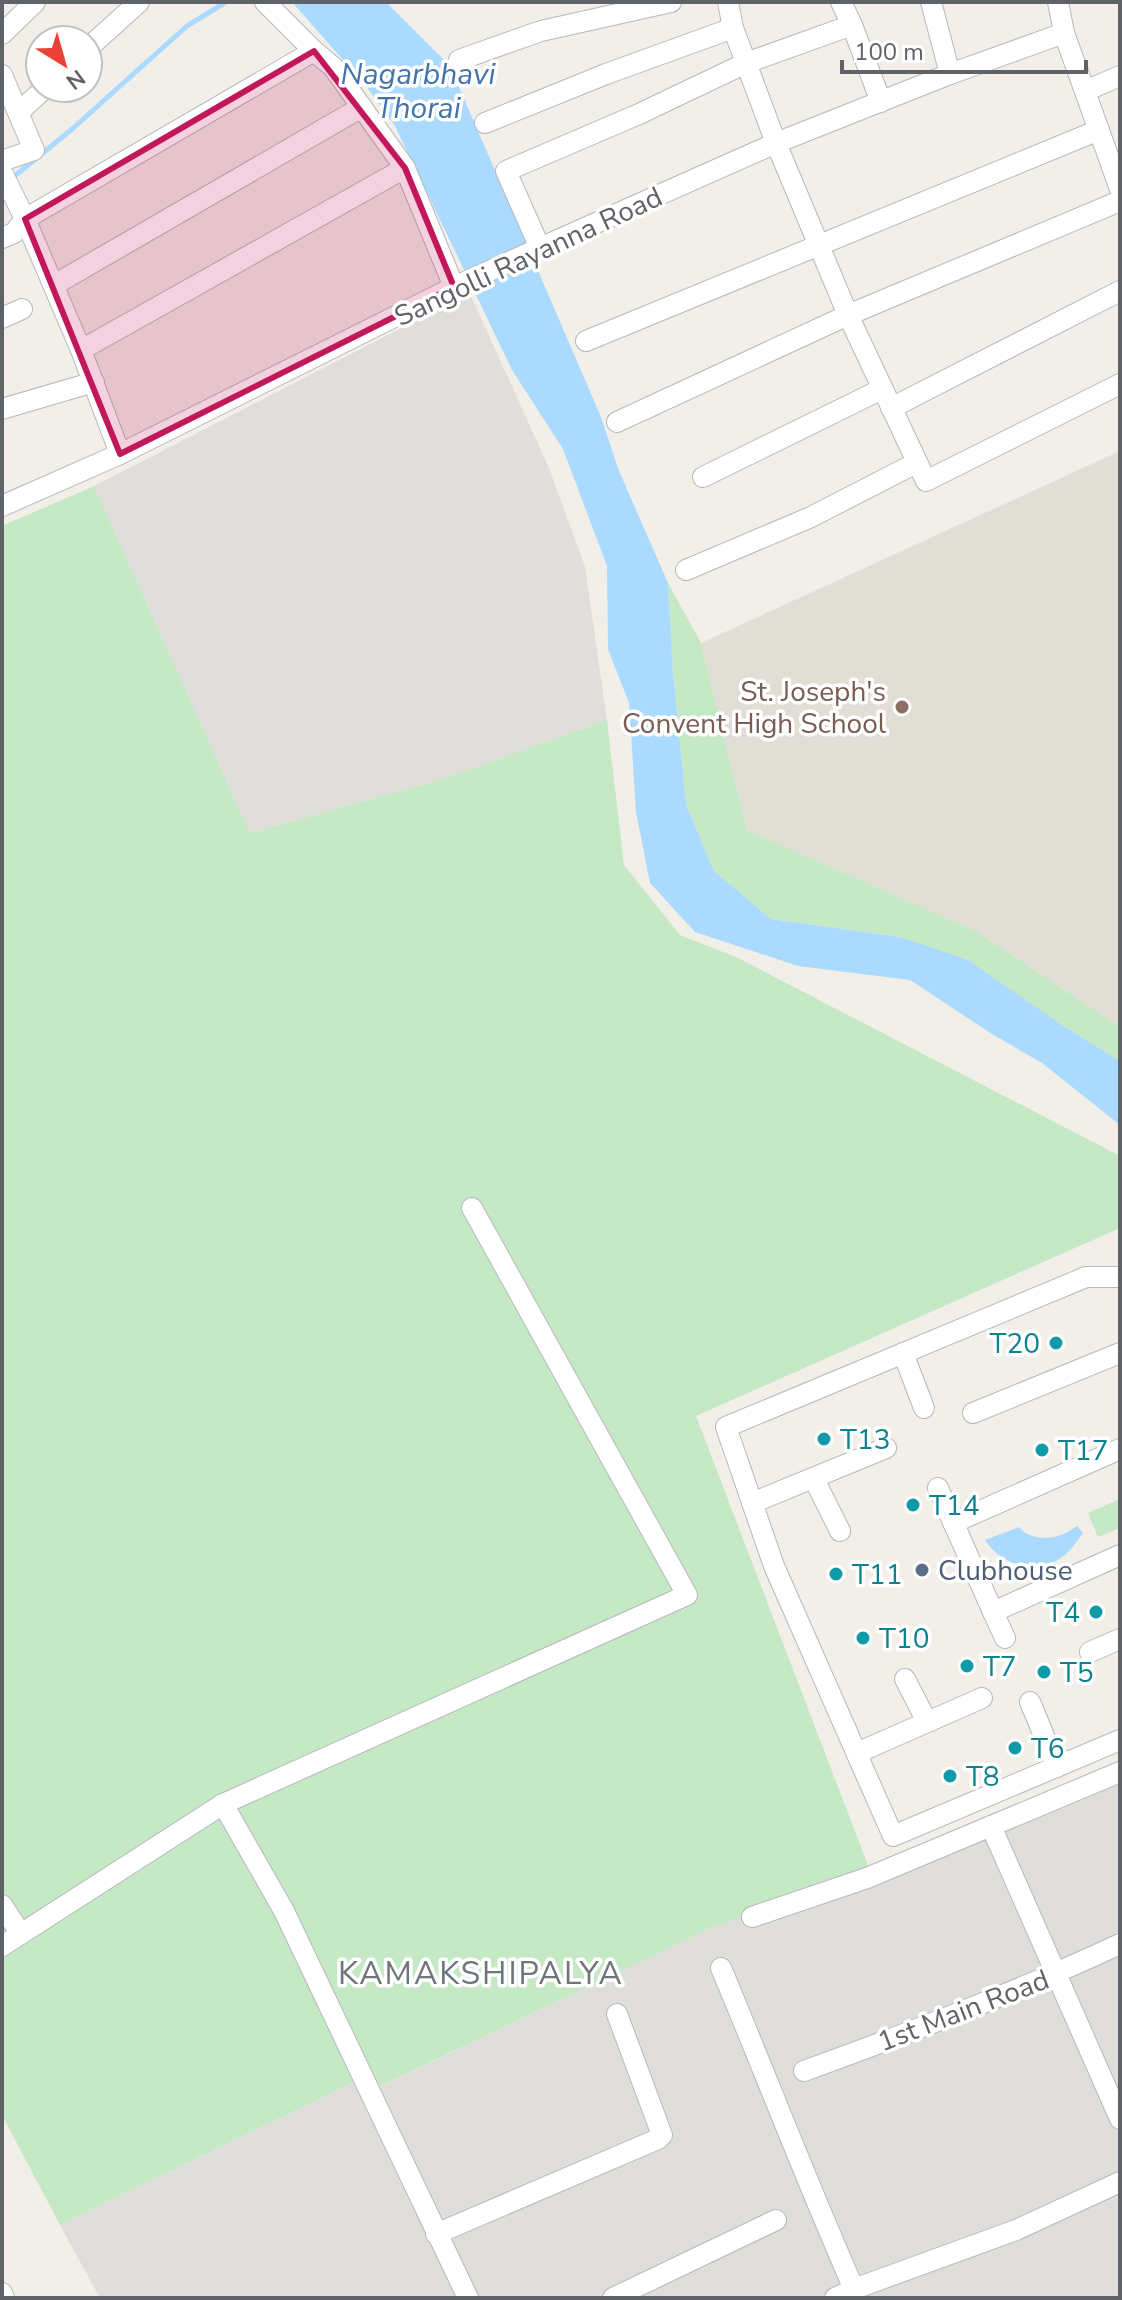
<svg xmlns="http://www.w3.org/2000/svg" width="1122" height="2300" font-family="'Nunito Sans',sans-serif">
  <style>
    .industrial { fill: #e0deda }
    .education { fill: #e1ded6 }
    .green { fill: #c5e8c5 }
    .water { fill: #aadaff }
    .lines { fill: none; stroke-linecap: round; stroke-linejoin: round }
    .stream { stroke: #aadaff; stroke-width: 5 }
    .minor-casing { stroke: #b5b8bc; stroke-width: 22 }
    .minor { stroke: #fff; stroke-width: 20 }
    .marked { fill: #c2185b; fill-opacity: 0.2; stroke: #c2185b; stroke-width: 6; stroke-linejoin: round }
    .education-dot { fill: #8d6e63; stroke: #fff; stroke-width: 3 }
    .culture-dot { fill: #0f9aa8; stroke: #fff; stroke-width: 3 }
    .service-dot { fill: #5c6f8a; stroke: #fff; stroke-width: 3 }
    .labels { text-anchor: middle; stroke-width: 7; stroke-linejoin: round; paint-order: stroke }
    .street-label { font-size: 28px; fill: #5f6368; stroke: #fff }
    .education-label { font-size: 28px; fill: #785e54; stroke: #fff; text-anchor: end }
    .culture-label { font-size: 28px; fill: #0d838f; stroke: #fff; text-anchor: start }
    .service-label { font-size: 28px; fill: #4e5e75; stroke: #fff; text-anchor: start }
    .water-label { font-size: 30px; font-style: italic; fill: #4174aa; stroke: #fff }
    .quarter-label { font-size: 32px; letter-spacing: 2px; fill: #70757a; stroke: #fff }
  </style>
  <rect width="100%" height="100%" fill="#f1efe8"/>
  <g class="industrial">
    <polygon points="471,296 549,468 585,567 607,720 443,779 250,833 94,486 419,319"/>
    <polygon points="1120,1760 1120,2298 476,2298 375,2089 711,1928 869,1868"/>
    <polygon points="355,2082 460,2298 100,2298 60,2225"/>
  </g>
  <polygon class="education" points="1120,451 1120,1027 976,931 747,830 701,643"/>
  <g class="green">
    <polygon points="94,486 250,833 443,779 607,720 624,865 680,935 738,958 1120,1156 1120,1228 696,1416 869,1868 711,1928 374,2089 354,2082 60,2225 2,2115 2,526"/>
    <polygon points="668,583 701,643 747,830 976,931 1120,1027 1120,1061 1063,1026 900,937 771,919 714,871 686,804 673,673"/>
    <polygon points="1120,1499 1120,1528 1098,1537 1088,1513"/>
  </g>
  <g class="water">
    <polygon points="292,2 386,2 450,66 601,417 619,471 668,583 673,673 686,804 714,871 771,919 900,937 968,960 1063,1026 1120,1061 1120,1125 1042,1063 992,1034 910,980 798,966 695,932 650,883 636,812 629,703 608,649 607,566 563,449 512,370 395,126 366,86"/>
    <path d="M1077 1526 1083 1533C1077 1541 1071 1551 1062 1557 1037 1576 1001 1565 985 1540L1019 1527C1034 1544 1061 1539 1077 1526Z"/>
  </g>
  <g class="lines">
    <polyline class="stream" points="11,179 71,130 187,26 226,2"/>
    <g class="minor-casing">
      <g id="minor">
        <polyline points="265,2 314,51"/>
        <polyline points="728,2 733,28"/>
        <polyline points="841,2 852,25"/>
        <polyline points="931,2 950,74"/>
        <polyline points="1058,2 1064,33 1120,189"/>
        <polyline points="2,34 35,2"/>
        <polyline points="88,48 139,2"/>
        <polyline points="459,60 541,31 671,2"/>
        <polyline points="2,75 34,150 2,161"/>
        <polyline points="1085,91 1120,76"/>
        <polyline points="19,112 45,88"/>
        <polyline points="485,123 606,74 733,28 776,143 848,315 926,481 1120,384"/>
        <polyline points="405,168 454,287"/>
        <polyline points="2,172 25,219 14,233 2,238"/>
        <polyline points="540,248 506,171 639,114 746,63 852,25 881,102"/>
        <polyline points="54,285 362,107"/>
        <polyline points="2,318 22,309"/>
        <polyline points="586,341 1099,130"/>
        <polyline points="81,350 405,168 333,67 314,51 25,219 81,350 120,454"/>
        <polyline points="891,408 1120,291"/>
        <polyline points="2,409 94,382"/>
        <polyline points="617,422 848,315 1120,201"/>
        <polyline points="703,477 882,389"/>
        <polyline points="2,506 120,454 454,287 533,251 776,143 950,74 1064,33"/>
        <polyline points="686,570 811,517 916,463"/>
        <polyline points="1120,1277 1086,1277 726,1427 774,1566 893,1836 1120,1740"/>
        <polyline points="903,1353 924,1408"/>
        <polyline points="973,1413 1120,1353"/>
        <polyline points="814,1479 840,1531"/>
        <polyline points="938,1488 993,1612 1120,1555"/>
        <polyline points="752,1503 886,1448"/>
        <polyline points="953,1523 1120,1449"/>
        <polyline points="993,1612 1005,1638"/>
        <polyline points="1090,1652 1120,1639"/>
        <polyline points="905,1679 927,1722"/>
        <polyline points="1030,1702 1057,1767"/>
        <polyline points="857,1753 982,1698"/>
        <polyline points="991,1826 1120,2119"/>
        <polyline points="2,1905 21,1934"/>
        <polyline points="752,1917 867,1878 1120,1772"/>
        <polyline points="2,1946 223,1804"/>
        <path d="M721 1968C766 2075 807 2183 854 2289"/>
        <path d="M804 2071C911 2032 1017 1992 1120 1944"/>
        <polyline points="436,2234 658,2139 662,2135 617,2014"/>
        <polyline points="2,2293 4,2298"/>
        <polyline points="468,2298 284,1911 223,1804 687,1595 472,1208"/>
        <polyline points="613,2298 776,2220"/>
        <polyline points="835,2298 854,2289 1016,2230 1120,2182"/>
      </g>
    </g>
    <use href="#minor" class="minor"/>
  </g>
  <path class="marked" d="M314 51 405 168 454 287 120 454 25 219Z"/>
  <circle class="education-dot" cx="902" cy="707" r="8"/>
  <g class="culture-dot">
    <circle cx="1056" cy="1343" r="8"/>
    <circle cx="824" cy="1439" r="8"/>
    <circle cx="1042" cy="1450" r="8"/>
    <circle cx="913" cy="1505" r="8"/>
    <circle cx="836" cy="1574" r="8"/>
    <circle cx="1096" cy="1612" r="8"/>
    <circle cx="863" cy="1638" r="8"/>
    <circle cx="967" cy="1666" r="8"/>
    <circle cx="1044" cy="1672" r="8"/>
    <circle cx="1015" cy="1748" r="8"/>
    <circle cx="950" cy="1776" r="8"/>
  </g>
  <circle class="service-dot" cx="922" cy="1570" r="8"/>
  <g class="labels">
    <g class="street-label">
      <text transform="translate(528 256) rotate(-25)" y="10">Sangolli Rayanna Road</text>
      <text transform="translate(963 2010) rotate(-21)" y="10">1st Main Road</text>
    </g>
    <g class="education-label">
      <text x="886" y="701">St. Joseph's<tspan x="886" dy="32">Convent High School</tspan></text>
    </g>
    <g class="culture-label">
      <text x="1040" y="1353" text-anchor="end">T20</text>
      <text x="840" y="1449">T13</text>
      <text x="1058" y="1460">T17</text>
      <text x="929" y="1515">T14</text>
      <text x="852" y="1584">T11</text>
      <text x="1080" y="1622" text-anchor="end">T4</text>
      <text x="879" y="1648">T10</text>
      <text x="983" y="1676">T7</text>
      <text x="1060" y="1682">T5</text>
      <text x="1031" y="1758">T6</text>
      <text x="966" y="1786">T8</text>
    </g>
    <g class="service-label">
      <text x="938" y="1580">Clubhouse</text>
    </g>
    <g class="water-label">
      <text x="418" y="84">Nagarbhavi<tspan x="418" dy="34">Thorai</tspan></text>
    </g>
    <g class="quarter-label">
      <text x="481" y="1984">KAMAKSHIPALYA</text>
    </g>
  </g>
  <rect width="1122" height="2300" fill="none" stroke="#5f6368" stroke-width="8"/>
  <g transform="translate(64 64) rotate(143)"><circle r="38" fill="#ffffff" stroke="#bfc1c3" stroke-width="2"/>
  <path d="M0-6L14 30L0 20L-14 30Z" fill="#ea4335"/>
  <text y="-12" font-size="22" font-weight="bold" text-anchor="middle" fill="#5f6368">N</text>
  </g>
  <path d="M842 60v12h244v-12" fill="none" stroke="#5f6368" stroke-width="4"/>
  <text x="854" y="60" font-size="24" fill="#5f6368" stroke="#ffffff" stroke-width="6" paint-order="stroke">100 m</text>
</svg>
